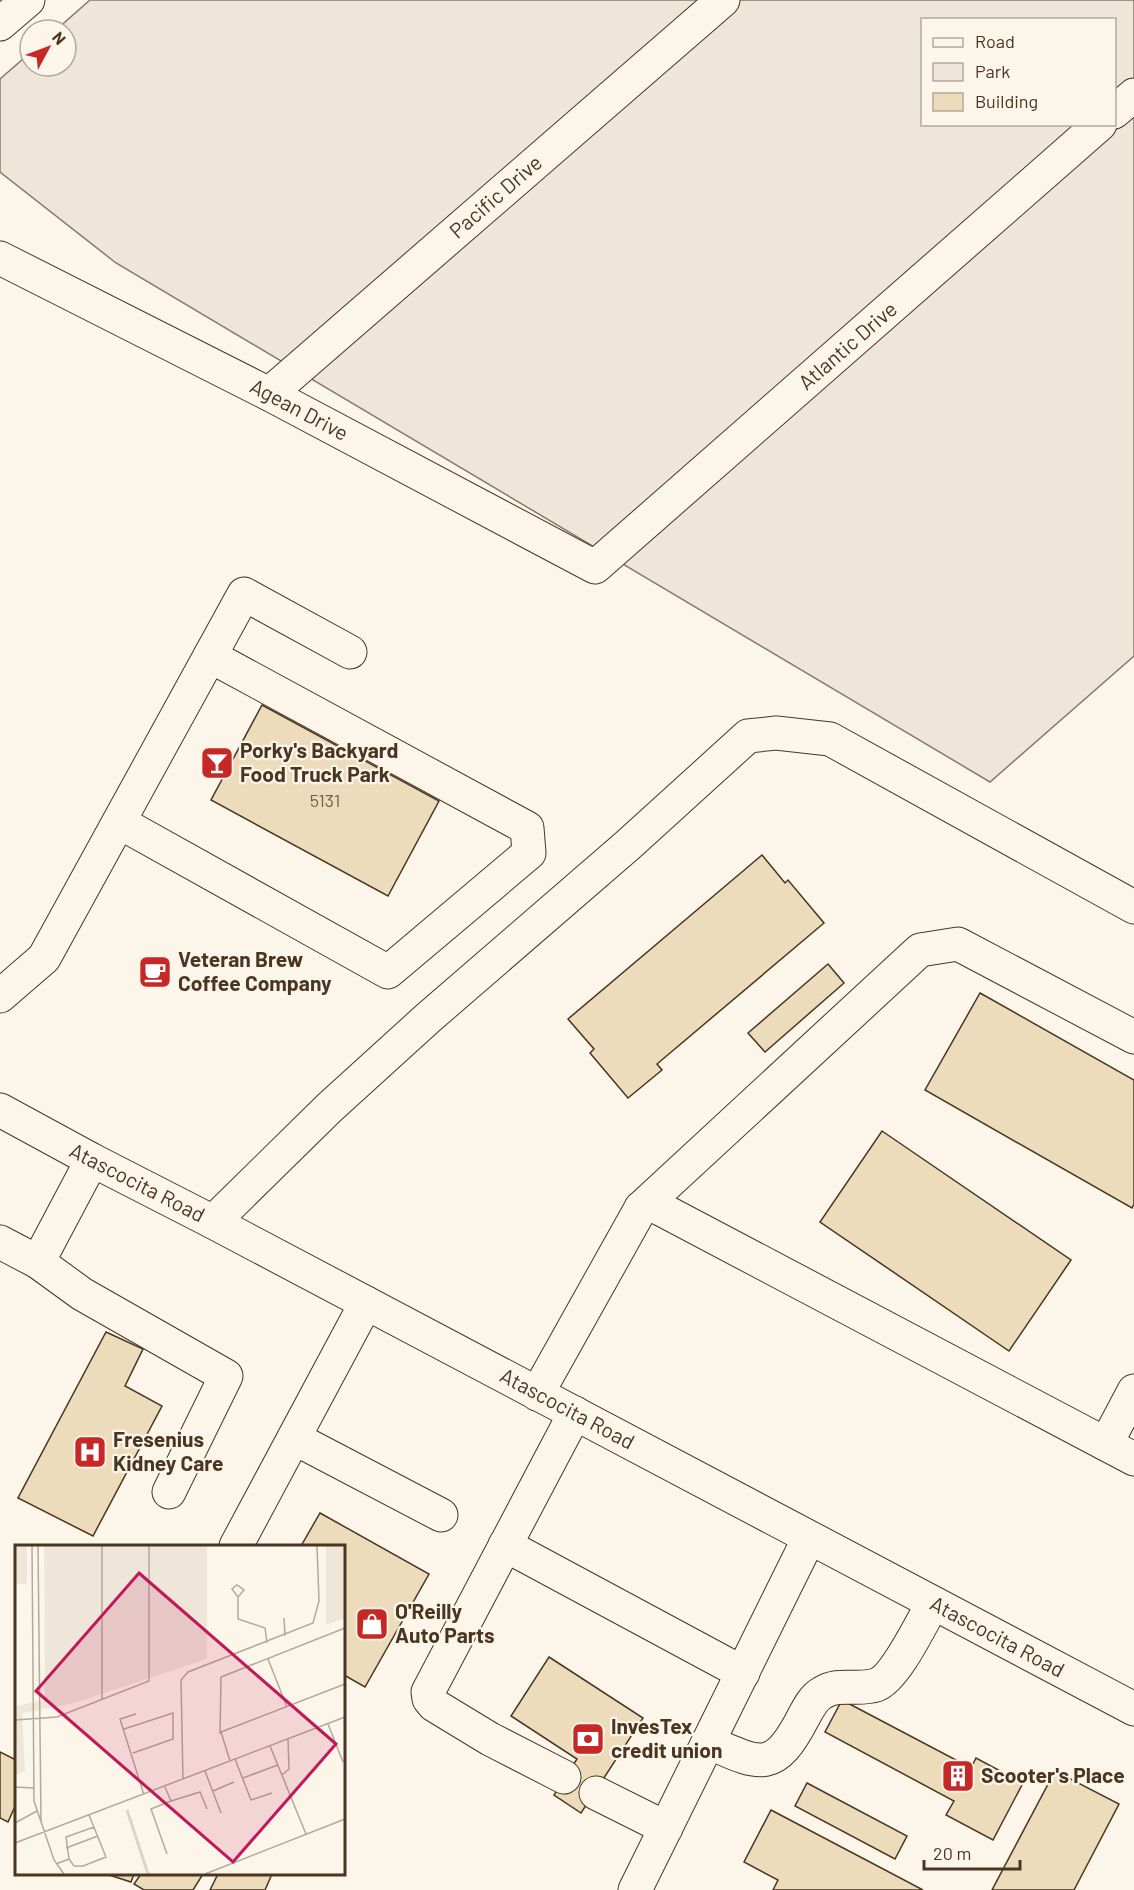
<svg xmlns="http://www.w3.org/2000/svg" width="1134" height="1890" font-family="Barlow,sans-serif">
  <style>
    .green { fill: #ede6d9; stroke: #887966; stroke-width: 1.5; fill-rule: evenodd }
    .building { fill: #ecdcbc; stroke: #4a3520; stroke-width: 1.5 }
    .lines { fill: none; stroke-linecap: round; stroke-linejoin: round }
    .minor-casing { stroke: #4a3520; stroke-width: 35 }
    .major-casing { stroke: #4a3520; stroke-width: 35 }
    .minor { stroke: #fbf6e9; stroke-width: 33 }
    .major { stroke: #fbf6e9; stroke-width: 33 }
    .labels { text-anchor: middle; stroke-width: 4.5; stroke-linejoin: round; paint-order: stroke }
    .number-label { font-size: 18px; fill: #725f47 }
    .street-label { font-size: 21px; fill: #4a3520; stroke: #fbf6e9 }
    .poi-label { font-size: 21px; font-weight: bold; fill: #4a3520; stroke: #fbf6e9; text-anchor: start }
    .inset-river { fill: none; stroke: #dcd4c6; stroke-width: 3 }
    .inset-road { fill: none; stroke: #b4a999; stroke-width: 1.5 }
    .view { fill: #c2185b; fill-opacity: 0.15; stroke: #c2185b; stroke-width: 3 }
    .inset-edge { fill: none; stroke: #4a3520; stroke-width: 3 }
  </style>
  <rect width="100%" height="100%" fill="#fbf6e9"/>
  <path class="green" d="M90 0H1134V656L990 782 116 263 0 172V79L30 53V66H66V30H56ZM922 20H1114V124H922Z"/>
  <g class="building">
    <polygon points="262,705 439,801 388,896 211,800"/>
    <polygon points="762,855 785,883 788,880 824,923 657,1064 662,1070 628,1098 590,1053 594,1049 568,1019"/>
    <polygon points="828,964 844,983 765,1052 748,1033"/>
    <polygon points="980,993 1134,1080 1134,1204 1132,1208 925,1090"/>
    <polygon points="882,1131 1071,1260 1009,1351 820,1222"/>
    <polygon points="106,1332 143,1349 125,1386 162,1406 93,1536 18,1498"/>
    <polygon points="320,1513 429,1574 365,1687 344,1675 344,1546 301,1546"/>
    <polygon points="549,1657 643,1718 581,1813 554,1795 577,1759 511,1716"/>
    <polygon points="842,1700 971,1768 976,1758 1023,1783 993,1840 946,1815 954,1801 825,1732"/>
    <polygon points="0,1752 16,1760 16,1804 8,1822 0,1818"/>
    <polygon points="1055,1771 1119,1804 1074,1890 992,1890"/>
    <polygon points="807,1783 907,1836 895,1859 795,1806"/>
    <polygon points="771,1810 923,1890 773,1890 778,1880 744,1862"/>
    <polygon points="106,1874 134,1874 131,1882"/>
    <polygon points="141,1874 203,1874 193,1890 144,1890 134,1884"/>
    <polygon points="218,1874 272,1874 265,1890 210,1890"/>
  </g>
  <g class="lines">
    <g class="minor-casing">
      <g id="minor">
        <polyline points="0,24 28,0"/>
        <polyline points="1114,112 1134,95"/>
        <polyline points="0,258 269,394 595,567 1100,124"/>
        <polyline points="269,394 723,0"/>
        <polyline points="119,822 388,972 529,853 527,828 210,656"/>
        <polyline points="0,996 44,958 244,594 350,652"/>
        <polyline points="92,1160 38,1262 82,1294 226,1376 169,1492"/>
        <polyline points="641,1208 920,950 958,944 1134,1037"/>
        <polyline points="213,1222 329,1108 428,1018 628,845 748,736 776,733 830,739 1134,907"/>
        <polyline points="0,1242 38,1262"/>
        <polyline points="537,1394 641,1208 655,1206 1134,1459"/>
        <polyline points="294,1438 441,1515"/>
        <polyline points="1106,1444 1134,1391"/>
        <polyline points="505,1545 743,1673"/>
        <polyline points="236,1546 366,1303"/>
        <path d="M708 1742C760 1765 774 1774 803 1718 808 1709 813 1698 822 1693 839 1682 858 1691 876 1685 895 1679 922 1622 933 1603"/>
        <polyline points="564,1777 490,1739 434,1705 429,1699 428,1692 575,1413"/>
        <polyline points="596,1793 666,1828"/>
        <polyline points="635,1890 809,1538"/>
      </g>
    </g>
    <g class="major-casing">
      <polyline id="major" points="0,1110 92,1160 213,1222 1134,1709"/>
    </g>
    <use href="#minor" class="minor"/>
    <use href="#major" class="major"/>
  </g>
  <defs>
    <g id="bar-square" transform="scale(1.725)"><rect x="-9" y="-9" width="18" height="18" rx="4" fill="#c62828" stroke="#fbf6e9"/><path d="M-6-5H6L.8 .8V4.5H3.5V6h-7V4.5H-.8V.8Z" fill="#fff"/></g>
    <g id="cafe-square" transform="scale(1.725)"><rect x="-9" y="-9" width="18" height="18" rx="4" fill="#c62828" stroke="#fbf6e9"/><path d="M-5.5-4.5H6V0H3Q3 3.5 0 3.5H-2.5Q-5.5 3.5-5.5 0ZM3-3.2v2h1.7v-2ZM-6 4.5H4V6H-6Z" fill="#fff"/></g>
    <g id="hospital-square" transform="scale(1.725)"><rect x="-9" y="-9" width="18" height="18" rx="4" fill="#c62828" stroke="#fbf6e9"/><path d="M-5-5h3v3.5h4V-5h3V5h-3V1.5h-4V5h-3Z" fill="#fff"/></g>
    <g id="shop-square" transform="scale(1.725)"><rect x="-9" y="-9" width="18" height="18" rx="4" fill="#c62828" stroke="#fbf6e9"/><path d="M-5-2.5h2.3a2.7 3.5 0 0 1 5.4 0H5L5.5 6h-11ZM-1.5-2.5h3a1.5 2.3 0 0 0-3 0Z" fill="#fff"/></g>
    <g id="bank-square" transform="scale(1.725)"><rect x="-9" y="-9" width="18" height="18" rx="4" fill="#c62828" stroke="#fbf6e9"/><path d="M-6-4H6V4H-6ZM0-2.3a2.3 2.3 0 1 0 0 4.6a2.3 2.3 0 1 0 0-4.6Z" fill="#fff"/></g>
    <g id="building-square" transform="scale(1.725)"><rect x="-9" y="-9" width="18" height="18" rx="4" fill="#c62828" stroke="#fbf6e9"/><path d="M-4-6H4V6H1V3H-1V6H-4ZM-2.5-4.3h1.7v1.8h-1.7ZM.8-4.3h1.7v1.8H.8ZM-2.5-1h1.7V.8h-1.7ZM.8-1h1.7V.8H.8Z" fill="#fff"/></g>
  </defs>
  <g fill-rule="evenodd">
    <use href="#bar-square" x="217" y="763"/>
    <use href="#cafe-square" x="155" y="972"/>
    <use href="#hospital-square" x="90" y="1452"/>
    <use href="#shop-square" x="372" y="1624"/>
    <use href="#bank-square" x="588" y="1739"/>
    <use href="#building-square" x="958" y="1776"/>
  </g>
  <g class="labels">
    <g class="number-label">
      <text x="325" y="807">5131</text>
    </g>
    <g class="street-label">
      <text transform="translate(496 197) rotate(-41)" y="7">Pacific Drive</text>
      <text transform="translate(848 346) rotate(-41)" y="7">Atlantic Drive</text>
      <text transform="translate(299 410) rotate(28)" y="7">Agean Drive</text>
      <text transform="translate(137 1183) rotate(27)" y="7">Atascocita Road</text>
      <text transform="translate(567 1409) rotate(28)" y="7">Atascocita Road</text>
      <text transform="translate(997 1637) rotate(28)" y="7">Atascocita Road</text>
    </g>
    <g class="poi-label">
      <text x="240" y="758">Porky's Backyard<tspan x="240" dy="24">Food Truck Park</tspan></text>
      <text x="178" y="967">Veteran Brew<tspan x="178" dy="24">Coffee Company</tspan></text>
      <text x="113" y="1447">Fresenius<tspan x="113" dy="24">Kidney Care</tspan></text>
      <text x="395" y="1619">O'Reilly<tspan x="395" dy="24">Auto Parts</tspan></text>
      <text x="611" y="1734">InvesTex<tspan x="611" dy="24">credit union</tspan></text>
      <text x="981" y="1783">Scooter's Place</text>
    </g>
  </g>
  <g transform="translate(15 1545)">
    <rect width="330" height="330" fill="#fbf6e9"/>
    <path d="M0 1H12V39H0ZM29 1H192V114L59 158 7 168 10 226 0 230V161L30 155ZM311 1H330V73L311 80Z" fill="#ede6d9"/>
    <path class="inset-river" d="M112 265 133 329"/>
    <path class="inset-road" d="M17 1 19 256 39 315 49 329M23 1 26 276M223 52 229 45 222 40 217 44 223 52V74L250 83 252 98M269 73 270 91M253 114 272 162M87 154V1M121 169 105 174 129 250M0 175 42 172 134 136V1M313 179 328 217M109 184 158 168V194L118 208M205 189 206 132 330 83M255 201 291 289M220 214 236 255 257 248M215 216 206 187 330 139M190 226 206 268M267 230 274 224 273 194M228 233 263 220M168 235 166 135 173 127 298 78 304 56 302 1M0 242 19 243M150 242 156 256 185 247 192 264M198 246 219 237M0 278 22 266M0 298 330 172M51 303 83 291M152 309 136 264 156 256M54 314 51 292 79 282M41 319 54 314 59 321H68L91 312 74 270M190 329 330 274"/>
    <path class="view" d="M124 28 321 199 218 317 21 146Z"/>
    <rect width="330" height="330" class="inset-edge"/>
  </g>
  <rect x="921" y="18" width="195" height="108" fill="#fbf6e9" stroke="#b4a999" stroke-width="1.5"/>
  <rect x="933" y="38" width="30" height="9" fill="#fbf6e9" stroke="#b4a999" stroke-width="1.5"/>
  <text x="975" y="48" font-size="18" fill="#4a3520">Road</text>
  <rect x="933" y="63" width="30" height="18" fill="#ede6d9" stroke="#b4a999" stroke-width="1.5"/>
  <text x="975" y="78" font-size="18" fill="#4a3520">Park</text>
  <rect x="933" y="93" width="30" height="18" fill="#ecdcbc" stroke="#b4a999" stroke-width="1.5"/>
  <text x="975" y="108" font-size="18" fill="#4a3520">Building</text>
  <g transform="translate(48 48) rotate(49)"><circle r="28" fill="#fbf6e9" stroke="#b4a999" stroke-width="1.5"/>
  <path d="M0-4.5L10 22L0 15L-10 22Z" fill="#c62828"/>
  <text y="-9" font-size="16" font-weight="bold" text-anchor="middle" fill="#4a3520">N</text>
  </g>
  <path d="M924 1860v9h96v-9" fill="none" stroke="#4a3520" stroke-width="3"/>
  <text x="933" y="1860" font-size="18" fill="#4a3520" stroke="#fbf6e9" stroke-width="4.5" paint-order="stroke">20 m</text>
</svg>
